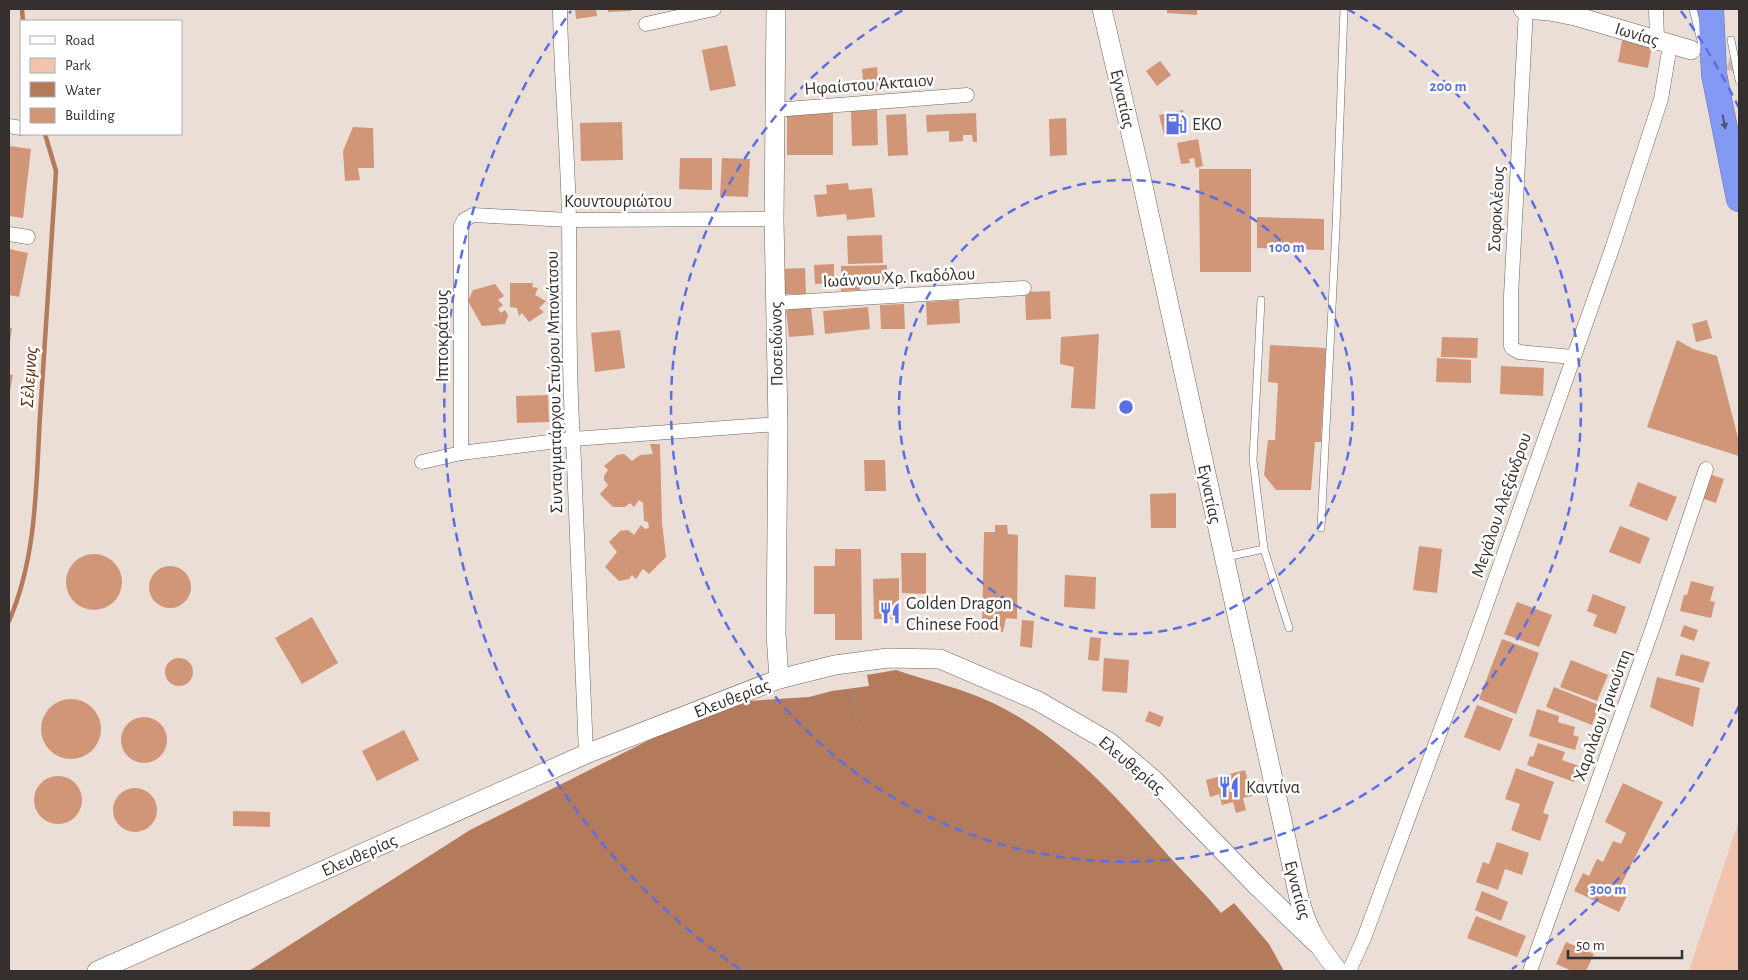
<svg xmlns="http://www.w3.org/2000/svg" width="1748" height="980" font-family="'Alegreya Sans',sans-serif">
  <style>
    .green { fill: #f0c4af }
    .water { fill: #b47a5c }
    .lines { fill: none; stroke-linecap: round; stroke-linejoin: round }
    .stream { stroke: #b47a5c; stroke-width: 4.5 }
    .building { fill: #d19577 }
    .secondary-tunnel { stroke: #c7bbb5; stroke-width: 19; stroke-dasharray: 19 9; stroke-linecap: butt }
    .lane-casing { stroke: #70645e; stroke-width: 8 }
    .street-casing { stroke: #70645e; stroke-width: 15 }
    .secondary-casing { stroke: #70645e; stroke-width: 20 }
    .highway-casing { stroke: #6874ae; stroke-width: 26 }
    .path { stroke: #958c87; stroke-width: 2.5; stroke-dasharray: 2.5 4; stroke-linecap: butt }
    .lane { stroke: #fff; stroke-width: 7 }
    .street { stroke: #fff; stroke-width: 14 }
    .secondary { stroke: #fff; stroke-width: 19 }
    .highway { stroke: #8499f3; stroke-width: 25 }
    .oneway { fill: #515573 }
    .ring { fill: none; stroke: #5a6ee5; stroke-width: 2.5; stroke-dasharray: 9 6 }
    .labels { text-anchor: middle; stroke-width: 5; stroke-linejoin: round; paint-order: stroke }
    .street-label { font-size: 18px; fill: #35302e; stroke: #fff }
    .poi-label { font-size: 18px; fill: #35302e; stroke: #fff; text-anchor: start }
    .water-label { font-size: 19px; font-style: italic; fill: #5f2804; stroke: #fff }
    .centre { fill: #5a6ee5; stroke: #fff; stroke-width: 2.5 }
    .ring-label { font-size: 15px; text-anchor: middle; font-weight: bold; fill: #5a6ee5; stroke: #fff; stroke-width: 5; stroke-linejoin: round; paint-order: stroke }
  </style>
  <rect width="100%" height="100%" fill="#ebded7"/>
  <polygon class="green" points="1739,820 1739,971 1689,971"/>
  <path class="water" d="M896 670C928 681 961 688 993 703 1062 736 1117 797 1167 854 1185 874 1204 892 1221 913L1234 903 1269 944 1284 971H249L470 830 683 723 732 702 809 697 832 691 869 686 867 675Z"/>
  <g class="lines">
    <g class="stream">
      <polyline points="22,9 23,21"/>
      <path d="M9 621C37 557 36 485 40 416 45 335 51 253 56 171L45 134"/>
    </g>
  </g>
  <g class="building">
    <polygon points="575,9 596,9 597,16 576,19"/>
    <polygon points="608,9 631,9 631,11 608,12"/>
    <polygon points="1167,9 1197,9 1197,15 1167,13"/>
    <polygon points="1622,40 1652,46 1648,68 1618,62"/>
    <polygon points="727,45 736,86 710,91 702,50"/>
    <polygon points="1160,61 1171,75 1157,86 1146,71"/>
    <polygon points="877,67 879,91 864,92 862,69"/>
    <polygon points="877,110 878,145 852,146 851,111"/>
    <polygon points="1183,110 1187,130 1164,135 1159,115"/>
    <rect x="787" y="113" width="46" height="42"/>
    <polygon points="976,113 977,142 973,142 972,135 963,135 963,141 949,142 949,131 927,132 926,115"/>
    <polygon points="906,114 908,155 888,156 886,115"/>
    <polygon points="1066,118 1067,155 1050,156 1049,119"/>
    <polygon points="622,122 623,160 581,161 580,123"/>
    <polygon points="353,127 373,128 374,168 358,168 360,180 345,181 343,151"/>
    <polygon points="1198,139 1203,166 1196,168 1194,158 1189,159 1190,163 1181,164 1177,143"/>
    <polygon points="9,146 31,149 23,218 9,216"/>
    <polygon points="680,158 712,158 712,190 679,189"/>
    <polygon points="722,158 750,159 748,197 720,196"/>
    <polygon points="1199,169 1251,169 1251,272 1200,272"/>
    <polygon points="848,183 849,190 872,188 875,217 847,220 846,214 817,217 814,195 827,194 826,185"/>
    <polygon points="1257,217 1324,219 1324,250 1257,248"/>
    <polygon points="882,235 883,263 848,264 847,236"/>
    <polygon points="9,249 28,253 19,297 9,295"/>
    <polygon points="834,264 834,283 815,284 814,265"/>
    <polygon points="887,265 887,283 860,284 860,290 841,291 841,266"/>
    <polygon points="805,268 806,294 782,294 781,269"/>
    <polygon points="510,283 533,283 532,287 538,288 535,295 546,301 539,308 544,312 529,322 522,313 519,316 517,308 510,307"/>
    <polygon points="495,284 504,296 498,300 503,305 498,309 501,313 505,310 508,315 505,324 482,326 468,301 473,290"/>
    <polygon points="1050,291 1051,319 1026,320 1025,292"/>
    <polygon points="959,300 960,323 927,325 926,302"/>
    <polygon points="904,304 905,329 881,329 880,305"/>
    <polygon points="811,307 814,335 789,337 786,310"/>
    <polygon points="868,307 870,329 825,334 823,311"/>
    <polygon points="1707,320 1712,338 1696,342 1692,324"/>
    <polygon points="9,327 12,328 10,342 9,342"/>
    <polygon points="620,330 625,368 595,372 591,333"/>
    <polygon points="1099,334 1095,409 1071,408 1074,367 1060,364 1061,337"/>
    <polygon points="1442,337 1478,338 1477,358 1441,357"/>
    <polygon points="1677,340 1693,349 1717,356 1739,442 1739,456 1647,427"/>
    <polygon points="1270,345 1326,348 1321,442 1315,442 1311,490 1276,490 1264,475 1268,440 1275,440 1278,383 1268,382"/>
    <polygon points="1437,358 1471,360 1471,383 1436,382"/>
    <polygon points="1501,366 1544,368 1543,396 1500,394"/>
    <polygon points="9,374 13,375 10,391 9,391"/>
    <polygon points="548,395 549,422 517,423 516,396"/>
    <polygon points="650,444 660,444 662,523 666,557 649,574 643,569 636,579 632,575 629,579 619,581 605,567 617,552 609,542 620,531 628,530 634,535 641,525 645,529 649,528 648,522 644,521 643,503 639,500 634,507 630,503 625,507 613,507 600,494 608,485 604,480 604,476 608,470 604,466 617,455 624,454 632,461 640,455 653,454"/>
    <polygon points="864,460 885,460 886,491 865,491"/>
    <polygon points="1709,474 1724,479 1716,503 1701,498"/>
    <polygon points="1638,482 1677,497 1667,521 1629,506"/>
    <polygon points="1176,493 1176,528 1151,528 1150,494"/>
    <polygon points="995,525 1007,525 1008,534 1018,535 1017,619 1006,618 1003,632 982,627 984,532 995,532"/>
    <polygon points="1620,526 1650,538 1640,564 1609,552"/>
    <polygon points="1419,546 1442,549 1437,593 1413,590"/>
    <polygon points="835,549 861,549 862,640 835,640 835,614 814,614 814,566 835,566"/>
    <polygon points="901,553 926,553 926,594 902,593"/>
    <circle cx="94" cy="582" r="28"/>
    <circle cx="170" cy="587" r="21"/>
    <polygon points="1065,575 1096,577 1095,609 1064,607"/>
    <polygon points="899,578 899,619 874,619 873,579"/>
    <polygon points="1691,581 1714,587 1710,601 1715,602 1711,618 1680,611 1684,595 1687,595"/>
    <polygon points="1593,594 1626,607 1616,634 1593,626 1597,615 1587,611"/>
    <polygon points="1517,602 1552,615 1539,647 1504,634"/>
    <polygon points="312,617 338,663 302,684 275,638"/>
    <polygon points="1022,620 1034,621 1032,648 1020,646"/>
    <polygon points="1684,625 1698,630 1694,641 1680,636"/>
    <polygon points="1090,637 1101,638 1099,661 1088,660"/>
    <polygon points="1502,639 1539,653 1516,714 1479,699"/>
    <polygon points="1681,654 1710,662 1703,683 1675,675"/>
    <polygon points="1104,658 1129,660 1127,693 1102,691"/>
    <circle cx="179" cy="672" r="14"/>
    <polygon points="1571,660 1608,675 1597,701 1560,687"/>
    <polygon points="1657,677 1700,688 1693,727 1650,707"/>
    <polygon points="1554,687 1599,705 1592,725 1546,707"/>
    <circle cx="71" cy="729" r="30"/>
    <polygon points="1477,705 1513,719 1500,751 1464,737"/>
    <polygon points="1537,709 1559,716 1558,722 1575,727 1573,735 1579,737 1575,750 1529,736"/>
    <polygon points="1149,711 1164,717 1160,727 1145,721"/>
    <circle cx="144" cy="740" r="23"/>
    <polygon points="404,730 419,760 377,781 362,751"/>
    <polygon points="1538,743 1565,752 1562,760 1579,766 1574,782 1527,765 1530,756 1533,757"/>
    <polygon points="1516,768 1554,782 1543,813 1549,815 1540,841 1511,830 1520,804 1505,799"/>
    <polygon points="1245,770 1252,796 1243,798 1246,810 1236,813 1233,802 1222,805 1219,794 1210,797 1206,780"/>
    <circle cx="58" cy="800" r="24"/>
    <polygon points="1623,783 1663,802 1619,889 1628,894 1619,912 1574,891 1583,873 1589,876 1597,859 1603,862 1613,841 1621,844 1626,833 1605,822"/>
    <circle cx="135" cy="810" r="22"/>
    <polygon points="233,811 270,812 270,827 233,826"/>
    <polygon points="1497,842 1529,853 1522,875 1505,869 1498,890 1476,882 1483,862 1489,864"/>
    <polygon points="1482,891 1508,902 1501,921 1475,910"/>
    <polygon points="1476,916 1526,936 1517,957 1467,938"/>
    <polygon points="1566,942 1594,954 1586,971 1572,971 1556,964"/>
  </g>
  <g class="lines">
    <polyline class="secondary-tunnel" points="1702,53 1739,63"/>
    <g class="lane-casing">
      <g id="lane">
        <polyline points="1693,9 1702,45"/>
        <polyline points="1731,40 1739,80"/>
        <polyline points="1261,300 1253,460 1264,549 1289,628"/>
        <polyline points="1321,528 1336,227 1344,9"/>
        <polyline points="1226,557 1264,549"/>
      </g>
    </g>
    <g class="street-casing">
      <g id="street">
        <path d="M560 9C561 80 568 151 569 222 570 294 568 367 573 439L586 754"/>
        <polyline points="1526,9 1511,296 1511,346 1512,348 1519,352 1573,357"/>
        <polyline points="1656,9 1657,40"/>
        <polyline points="646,24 714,9"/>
        <polyline points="774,110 967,95"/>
        <polyline points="9,126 21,128"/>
        <polyline points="9,234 28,237"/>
        <polyline points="776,303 1024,288"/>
        <polyline points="461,453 461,226 464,220 473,215 569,220 774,219"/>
        <polyline points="422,462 461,453 573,439 778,424"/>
        <polyline points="1349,971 1364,938 1468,656 1612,249 1661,99 1670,45"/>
        <polyline points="1530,971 1652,630 1706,469"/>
      </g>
    </g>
    <g class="secondary-casing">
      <g id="secondary">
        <polyline points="776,9 774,219 778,424 776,634 779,679"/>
        <path d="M1102 9 1141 177 1299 898C1308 931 1317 944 1338 971"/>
        <polyline points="1523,9 1550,11 1575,16 1691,50"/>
        <polyline points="97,971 586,754 779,679 835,665 888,658 940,659 1038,701 1109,742 1154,780 1255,884 1316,943"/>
      </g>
    </g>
    <g class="highway-casing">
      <polyline id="highway" points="1711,9 1714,74 1739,199"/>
    </g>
    <polyline class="path" points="853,688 857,722"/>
    <use href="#lane" class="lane"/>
    <use href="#street" class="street"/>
    <use href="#secondary" class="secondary"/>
    <use href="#highway" class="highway"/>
  </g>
  <defs><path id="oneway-solid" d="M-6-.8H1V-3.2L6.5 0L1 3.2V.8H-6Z" transform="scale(1.25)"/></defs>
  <use class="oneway" href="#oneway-solid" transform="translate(1724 122) rotate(79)"/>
  <g class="ring">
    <circle cx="1126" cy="407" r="227"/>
    <path d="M1347 9A455 455 0 1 1 905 9"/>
    <path d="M1739 706A682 682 0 0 1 1512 969M740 969A682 682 0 0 1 571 11M1681 11A682 682 0 0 1 1739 108"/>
  </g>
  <defs>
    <g id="fuel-bare" transform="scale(1.725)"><path d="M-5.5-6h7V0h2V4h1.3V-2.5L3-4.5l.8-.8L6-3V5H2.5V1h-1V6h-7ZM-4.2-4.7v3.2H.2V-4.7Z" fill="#5a6ee5" stroke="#fff" stroke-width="2.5" paint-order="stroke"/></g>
    <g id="restaurant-bare" transform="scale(1.725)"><path d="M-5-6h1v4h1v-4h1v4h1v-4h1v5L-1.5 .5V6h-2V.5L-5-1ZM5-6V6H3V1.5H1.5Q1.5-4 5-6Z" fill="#5a6ee5" stroke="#fff" stroke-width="2.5" paint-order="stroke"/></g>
  </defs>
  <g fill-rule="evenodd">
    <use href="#fuel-bare" x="1176" y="124"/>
    <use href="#restaurant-bare" x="890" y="613"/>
    <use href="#restaurant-bare" x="1229" y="787"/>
  </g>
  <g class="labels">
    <g class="street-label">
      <text transform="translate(1637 34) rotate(17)" y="6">Ιωνίας</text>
      <text transform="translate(869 84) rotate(-4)" y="6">Ηφαίστου Άκταιον</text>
      <text transform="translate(1123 99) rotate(77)" y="6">Εγνατίας</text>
      <text x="618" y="207">Κουντουριώτου</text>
      <text transform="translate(1496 209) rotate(-87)" y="6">Σοφοκλέους</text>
      <text transform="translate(899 277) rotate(-3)" y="6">Ιωάννου Χρ. Γκαδόλου</text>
      <text transform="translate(442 336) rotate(-90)" y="6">Ιπποκράτους</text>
      <text transform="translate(776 344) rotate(-91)" y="6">Ποσειδώνος</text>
      <text transform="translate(554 382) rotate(-91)" y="6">Συνταγματάρχου Σπύρου Μπονάτσου</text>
      <text transform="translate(1210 494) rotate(78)" y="6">Εγνατίας</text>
      <text transform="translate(1501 505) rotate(-71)" y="6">Μεγάλου Αλεξάνδρου</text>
      <text transform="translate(732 698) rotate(-21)" y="6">Ελευθερίας</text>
      <text transform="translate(1602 715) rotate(-70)" y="6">Χαριλάου Τρικούπη</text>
      <text transform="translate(1132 765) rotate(40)" y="6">Ελευθερίας</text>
      <text transform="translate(359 855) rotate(-24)" y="6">Ελευθερίας</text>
      <text transform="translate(1298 890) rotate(75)" y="6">Εγνατίας</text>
    </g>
    <g class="poi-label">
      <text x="1192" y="130">EKO</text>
      <text x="906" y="609">Golden Dragon<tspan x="906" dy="21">Chinese Food</tspan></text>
      <text x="1246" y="793">Καντίνα</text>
    </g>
    <g class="water-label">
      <text transform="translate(28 377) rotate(-86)" y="7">Σέλεμνος</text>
    </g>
  </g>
  <circle cx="1126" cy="407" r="8" class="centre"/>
  <g class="ring-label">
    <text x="1448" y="91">200 m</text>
    <text x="1287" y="252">100 m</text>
    <text x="1608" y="894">300 m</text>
  </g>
  <rect width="1748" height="980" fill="none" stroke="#35302e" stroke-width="20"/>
  <rect x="20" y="20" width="162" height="115" fill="#ffffff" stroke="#aeacab"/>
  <rect x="30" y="36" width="25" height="8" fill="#ffffff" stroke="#aeacab"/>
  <text x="65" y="45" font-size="15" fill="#35302e">Road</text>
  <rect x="30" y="58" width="25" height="15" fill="#f0c4af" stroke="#aeacab"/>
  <text x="65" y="70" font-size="15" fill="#35302e">Park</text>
  <rect x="30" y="82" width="25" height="15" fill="#b47a5c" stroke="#aeacab"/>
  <text x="65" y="95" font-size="15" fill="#35302e">Water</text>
  <rect x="30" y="108" width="25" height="15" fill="#d19577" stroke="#aeacab"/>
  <text x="65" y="120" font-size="15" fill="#35302e">Building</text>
  <path d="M1568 950v8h114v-8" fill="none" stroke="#35302e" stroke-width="2.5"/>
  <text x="1576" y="950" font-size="15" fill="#35302e" stroke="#ffffff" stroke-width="4" paint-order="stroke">50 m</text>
</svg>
